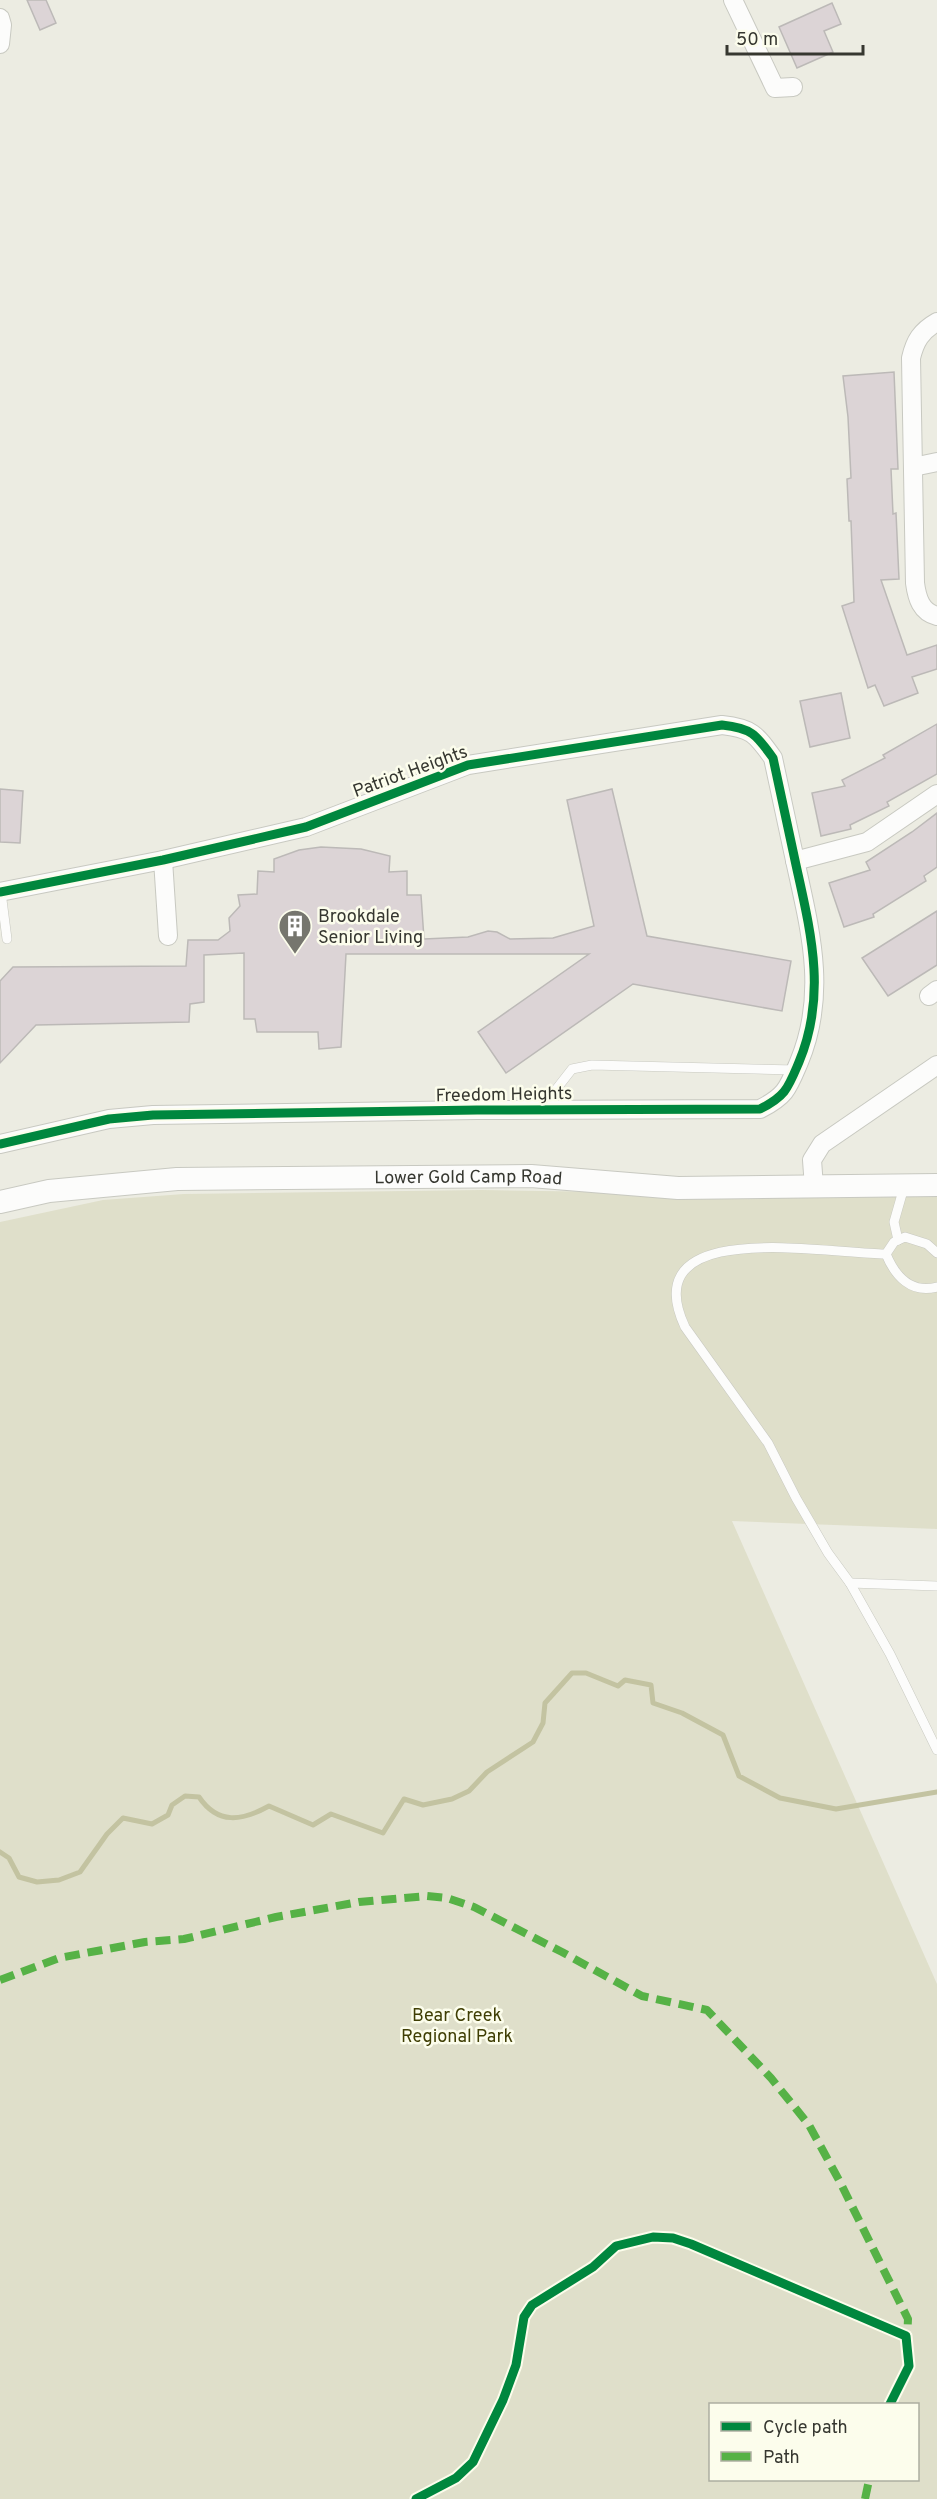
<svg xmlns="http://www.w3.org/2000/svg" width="937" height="2499" font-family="Overpass,sans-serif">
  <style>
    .green { fill: #dfdfca; fill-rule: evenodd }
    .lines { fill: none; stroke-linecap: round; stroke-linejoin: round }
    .stream { stroke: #c3c3a1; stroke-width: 5 }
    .building { fill: #dcd4d6; stroke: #bcb9b7; stroke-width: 1.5 }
    .service-casing { stroke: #c8c9c1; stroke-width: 10 }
    .minor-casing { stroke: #c8c9c1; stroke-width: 20 }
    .tertiary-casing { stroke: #c8c9c1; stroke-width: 24 }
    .service { stroke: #fcfcfb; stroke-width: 9 }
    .minor { stroke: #fcfcfb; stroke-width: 18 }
    .tertiary { stroke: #fcfcfb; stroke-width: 22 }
    .quiet { stroke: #56b246; stroke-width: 8; stroke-dasharray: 15 8; stroke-linecap: butt }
    .cycleway-casing { stroke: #fcfdec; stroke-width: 13 }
    .cycleway { stroke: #00873e; stroke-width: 9 }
    .labels { text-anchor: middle; stroke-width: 5; stroke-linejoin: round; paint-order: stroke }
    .street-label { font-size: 18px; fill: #363730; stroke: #fcfdec }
    .poi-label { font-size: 18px; fill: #363730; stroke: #fcfdec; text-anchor: start }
    .park-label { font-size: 18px; fill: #3f3e04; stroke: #fcfdec }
  </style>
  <rect width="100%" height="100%" fill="#ecece2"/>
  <path class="green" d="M482 1190 937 1197V1529L732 1521 937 1984V2499H0V1222L103 1200 184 1194ZM710 2404H918V2480H710Z"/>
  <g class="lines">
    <path class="stream" d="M0 1852 9 1858 19 1877 37 1882 59 1880 80 1872 107 1834 123 1818 152 1824 168 1815 172 1805 185 1796 199 1797C218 1825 242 1821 269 1806L313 1825 331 1814 383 1833 404 1799 423 1805 452 1799 469 1791 487 1772 533 1742 543 1723 545 1703 572 1673H586L618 1686 625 1680 651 1685 653 1703 682 1713 723 1735 739 1776 780 1798 836 1809 937 1792"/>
  </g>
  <g class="building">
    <polygon points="27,0 46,0 56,23 40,30"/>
    <polygon points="832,3 841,24 824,31 833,52 797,68 779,27"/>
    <polygon points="894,372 898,469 891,469 893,514 896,513 899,579 881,580 907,655 937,645 937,669 912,677 918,693 884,706 875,685 868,688 842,606 854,602 851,521 849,521 847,479 851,478 848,417 843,376"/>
    <polygon points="841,693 850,738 810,747 800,701"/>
    <polygon points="937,724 937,774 887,802 889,806 850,825 851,829 821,836 812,793 845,786 842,780 885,758 883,755"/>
    <polygon points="0,789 23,791 20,843 0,842"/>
    <polygon points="612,789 647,936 791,961 782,1011 633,984 506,1073 478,1032 589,954 346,954 341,1047 319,1049 318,1032 257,1032 255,1019 244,1019 244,953 204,955 204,1002 190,1004 189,1022 36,1025 0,1063 0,981 13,967 186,966 188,940 218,940 230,931 229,918 240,906 238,895 257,894 258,871 274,872 274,859 299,850 321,847 361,849 390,856 389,872 407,871 407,895 421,895 424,939 468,937 488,931 497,932 510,939 553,938 594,926 567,800"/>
    <polygon points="937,813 937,867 924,876 926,881 873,914 874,917 844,927 829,883 870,870 866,862 912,832"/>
    <polygon points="937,911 937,965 888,996 862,958"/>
  </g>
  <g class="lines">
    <g class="service-casing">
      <g id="service">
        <polyline points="1,892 7,939"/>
        <polyline points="540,1110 572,1069 592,1065 796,1070"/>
        <polyline points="898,1240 894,1222 904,1187"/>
        <path d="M937 1253 927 1244 905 1237 894 1242 886 1254C834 1255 632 1214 685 1327L768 1443 796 1498 828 1553 850 1583 890 1654 937 1750"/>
        <path d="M886 1254C895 1276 911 1294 937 1287"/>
        <polyline points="850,1583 937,1586"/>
      </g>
    </g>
    <g class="minor-casing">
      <g id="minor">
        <polyline points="733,0 775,88 793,87"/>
        <polyline points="0,18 2,25 0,44"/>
        <path d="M937 322C921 331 915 341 911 358L915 583C917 598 921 612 937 616"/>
        <polyline points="913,467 937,462"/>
        <polyline points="163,860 168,936"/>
        <polyline points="795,861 867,842 937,794"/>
        <path d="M0 892 163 860 306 827 468 765 722 725C751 728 756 734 773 758 781 794 788 829 796 865 811 933 827 995 799 1062 788 1088 786 1096 760 1109L477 1110 153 1115 109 1119 0 1144"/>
        <polyline points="929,996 937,990"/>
        <polyline points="814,1187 812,1160 822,1144 937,1065"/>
      </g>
    </g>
    <g class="tertiary-casing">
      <g id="tertiary">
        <path id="s1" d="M0 1202 49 1191 177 1179 531 1176 678 1188 937 1185"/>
      </g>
    </g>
    <use href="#service" class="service"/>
    <use href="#minor" class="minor"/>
    <use href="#tertiary" class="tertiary"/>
    <g class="quiet">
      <polyline points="0,1980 59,1958 145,1942 184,1939 276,1917 359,1902 427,1896 447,1898 474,1907 562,1952 642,1996 707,2010 771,2078 809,2125 840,2182 908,2319 907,2340"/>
      <polyline points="865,2499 869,2480"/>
    </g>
    <g class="cycleway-casing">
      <g id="cycleway">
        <path d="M0 892 163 860 306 827 468 765 722 725C751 728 756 734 773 758 781 794 788 829 796 865 811 933 827 995 799 1062 788 1088 786 1096 760 1109L477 1110 153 1115 109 1119 0 1144"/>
        <polyline points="416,2499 456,2478 473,2462 503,2400 516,2365 524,2317 532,2305 593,2267 616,2246 653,2237 673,2238 691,2244 906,2336 909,2366 890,2404"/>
      </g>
    </g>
    <use href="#cycleway" class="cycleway"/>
  </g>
  <defs>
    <g id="building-pin" transform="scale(1.725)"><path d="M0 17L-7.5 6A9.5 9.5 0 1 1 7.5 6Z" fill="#76766e" stroke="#fcfdec"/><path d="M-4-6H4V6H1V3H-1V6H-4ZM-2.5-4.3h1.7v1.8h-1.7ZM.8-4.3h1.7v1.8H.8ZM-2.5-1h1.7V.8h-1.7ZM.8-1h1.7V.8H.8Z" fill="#fff"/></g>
  </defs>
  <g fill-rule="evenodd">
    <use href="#building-pin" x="295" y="926"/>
  </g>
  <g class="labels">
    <g class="street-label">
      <text transform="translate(410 771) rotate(-20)" y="6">Patriot Heights</text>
      <text transform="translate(504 1094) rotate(-1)" y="6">Freedom Heights</text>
      <text dy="6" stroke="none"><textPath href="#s1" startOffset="470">Lower Gold Camp Road</textPath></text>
    </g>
    <g class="poi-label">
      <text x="318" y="922">Brookdale<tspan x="318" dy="21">Senior Living</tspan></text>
    </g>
    <g class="park-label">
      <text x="457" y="2021">Bear Creek<tspan x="457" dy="21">Regional Park</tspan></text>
    </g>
  </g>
  <rect x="709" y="2403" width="210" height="78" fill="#fcfdec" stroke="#adaea1" stroke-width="1.5"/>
  <rect x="721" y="2422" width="30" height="9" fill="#00873e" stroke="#adaea1" stroke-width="1.5"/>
  <text x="763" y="2433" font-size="18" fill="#363730">Cycle path</text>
  <rect x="721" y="2452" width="30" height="9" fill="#56b246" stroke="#adaea1" stroke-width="1.5"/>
  <text x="763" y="2463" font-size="18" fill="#363730">Path</text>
  <path d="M727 45v9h136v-9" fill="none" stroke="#363730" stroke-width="3"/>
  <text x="736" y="45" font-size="18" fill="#363730" stroke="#fcfdec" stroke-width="4.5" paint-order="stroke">50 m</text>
</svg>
